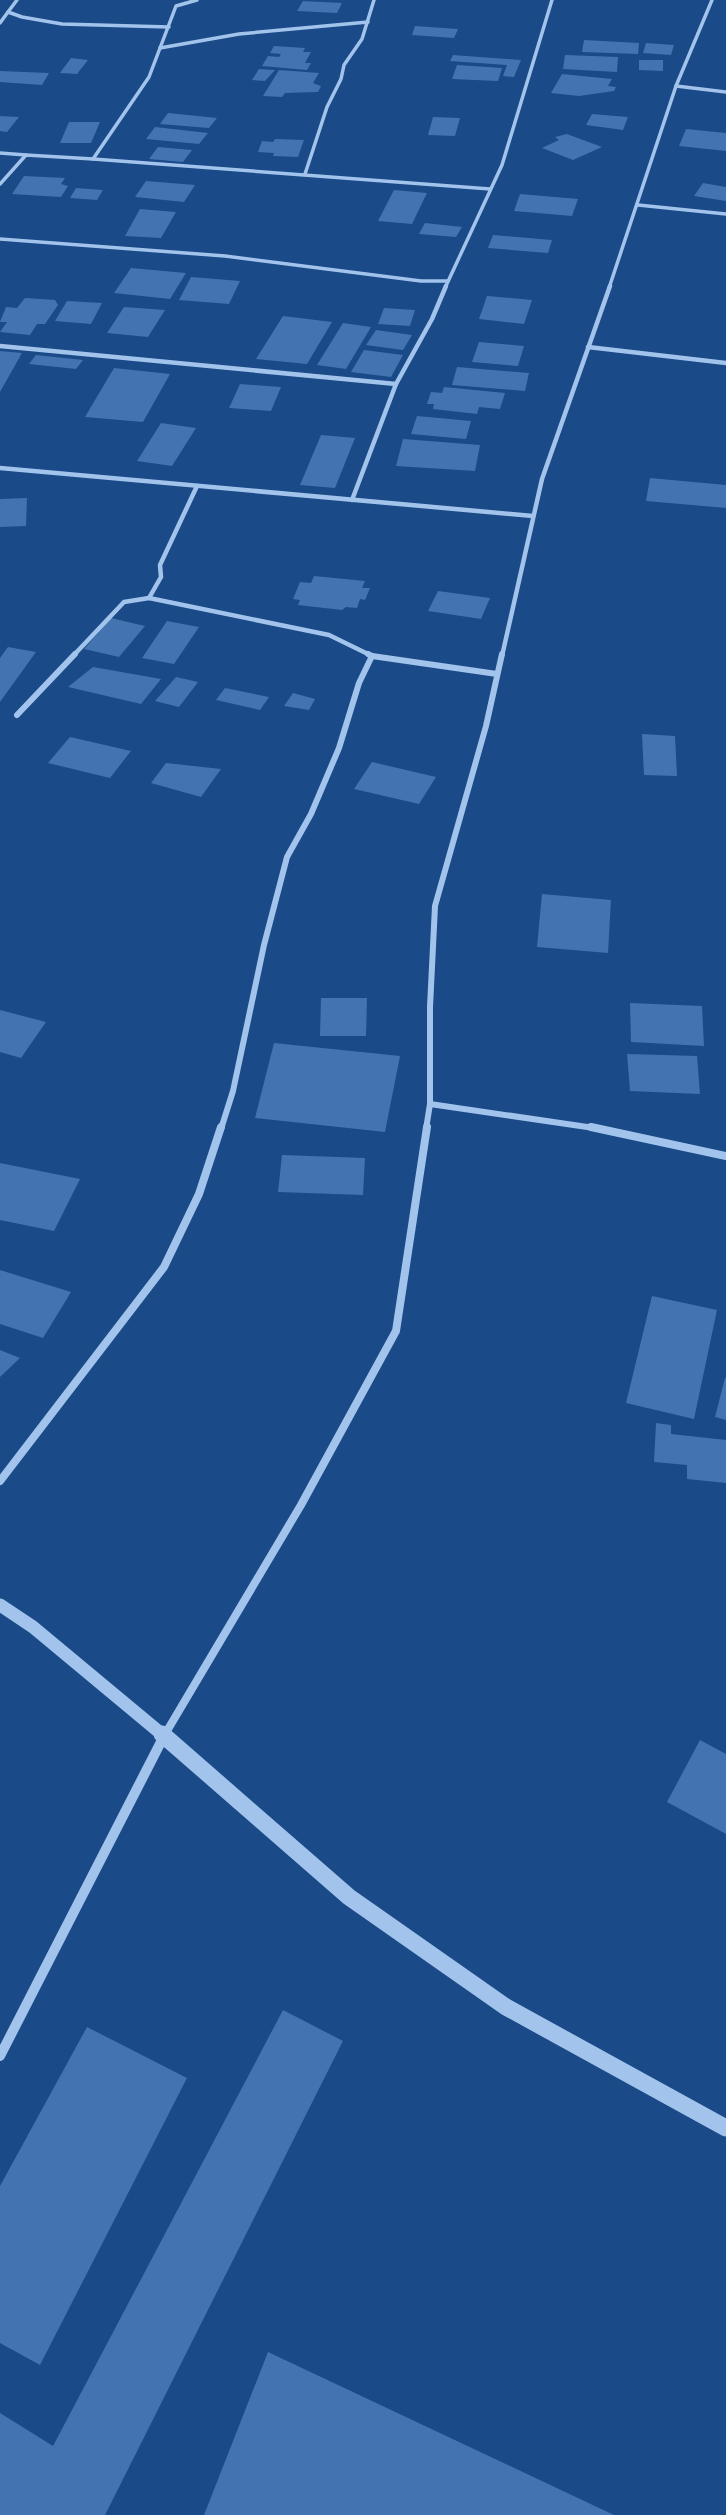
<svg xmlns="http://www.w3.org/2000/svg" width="726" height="2515" font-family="'Golos Text',sans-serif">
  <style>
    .building { fill: #4374b1 }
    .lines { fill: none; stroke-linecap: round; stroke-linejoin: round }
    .minor-far4 { stroke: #a2c4ec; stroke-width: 3.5 }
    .minor-far3 { stroke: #a2c4ec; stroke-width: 4.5 }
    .minor-far2 { stroke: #a2c4ec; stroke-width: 6 }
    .minor-far1 { stroke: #a2c4ec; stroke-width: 8 }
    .minor { stroke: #a2c4ec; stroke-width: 10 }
    .tertiary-far1 { stroke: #a2c4ec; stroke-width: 13 }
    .tertiary { stroke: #a2c4ec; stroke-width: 17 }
  </style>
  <rect width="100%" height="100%" fill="#1a4a87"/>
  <g class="building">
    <polygon points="303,1 342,3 337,13 297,11"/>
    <polygon points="415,26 458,29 454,38 412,35"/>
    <polygon points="584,40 639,43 638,54 582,52"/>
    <polygon points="646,43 674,45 671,55 643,53"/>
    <polygon points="274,46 305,48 303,52 311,52 305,63 311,63 307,70 262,66 268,56 279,57 281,54 270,53"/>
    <polygon points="453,55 521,60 514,77 503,76 507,65 450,61"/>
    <polygon points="565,55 618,57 617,72 563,69"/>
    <polygon points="71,58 88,60 77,74 60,73"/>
    <polygon points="639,60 663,60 663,71 639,70"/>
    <polygon points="457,65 502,68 498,81 452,79"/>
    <polygon points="259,69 275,70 265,81 252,80"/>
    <polygon points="279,70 319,73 313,83 321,86 318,92 285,93 282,97 263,96"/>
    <polygon points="0,71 49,73 42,85 0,82"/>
    <polygon points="562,74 612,79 608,86 616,87 614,91 579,96 551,93"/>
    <polygon points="168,113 217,118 209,128 160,124"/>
    <polygon points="592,114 628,117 623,130 586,125"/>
    <polygon points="0,116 19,117 7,132 0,131"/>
    <polygon points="433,117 460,118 455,136 428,135"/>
    <polygon points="69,122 100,122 91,143 60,143"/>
    <polygon points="155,127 208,133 199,144 146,139"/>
    <polygon points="686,129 726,133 726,151 679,146"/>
    <polygon points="567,134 602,147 573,160 542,148 559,140 555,137"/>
    <polygon points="275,139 304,140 298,157 273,156 274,153 258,152 262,141 273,142"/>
    <polygon points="158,147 192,150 183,162 149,159"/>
    <polygon points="24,176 65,178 61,184 68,186 61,197 12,194"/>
    <polygon points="146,181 195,185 184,202 135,197"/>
    <polygon points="703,183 726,187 726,201 694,196"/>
    <polygon points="76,188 103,190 97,200 70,198"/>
    <polygon points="394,190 427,193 412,224 378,221"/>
    <polygon points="520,194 578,199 572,216 514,211"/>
    <polygon points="140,209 176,212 161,238 125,236"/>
    <polygon points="425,223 462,227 456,237 419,234"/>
    <polygon points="493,235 552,240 548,253 488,248"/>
    <polygon points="131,268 186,273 170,299 114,293"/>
    <polygon points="191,277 240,281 229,304 179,300"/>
    <polygon points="487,296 532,300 524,324 479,319"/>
    <polygon points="25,298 55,300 58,305 45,324 37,324 30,335 0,332 7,322 0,322 6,307 17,308"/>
    <polygon points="67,301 102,303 91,324 55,321"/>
    <polygon points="124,307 165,310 148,337 107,333"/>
    <polygon points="384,308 415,310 410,326 378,324"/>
    <polygon points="283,316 332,322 307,364 256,359"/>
    <polygon points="343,323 371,327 346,369 317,365"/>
    <polygon points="376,330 412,335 403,350 366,345"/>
    <polygon points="479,342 524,346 518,366 472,362"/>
    <polygon points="364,350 403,355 391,377 351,372"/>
    <polygon points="0,351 22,353 0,392"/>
    <polygon points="36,355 83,360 76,369 29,364"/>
    <polygon points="457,367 529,373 525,391 452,385"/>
    <polygon points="114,368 170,374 143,422 85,417"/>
    <polygon points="240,384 281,387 271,411 229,408"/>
    <polygon points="444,387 505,393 500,409 479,407 477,414 433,409 434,404 427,404 431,392 442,393"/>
    <polygon points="417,416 471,421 466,439 411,434"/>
    <polygon points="161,423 196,428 172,466 137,461"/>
    <polygon points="321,435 355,438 335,488 300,485"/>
    <polygon points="403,439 480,445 475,471 396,466"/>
    <polygon points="650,478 726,485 726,508 646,501"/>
    <polygon points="27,498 26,526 0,527 0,499"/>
    <polygon points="314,576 365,581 362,588 370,588 365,600 360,599 357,608 346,607 342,610 298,605 300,600 293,599 300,582 311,583"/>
    <polygon points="438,591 490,598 481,619 428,611"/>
    <polygon points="111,618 145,626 119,657 84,649"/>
    <polygon points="167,621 199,627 174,664 142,658"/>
    <polygon points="8,647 36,652 0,702 0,658"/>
    <polygon points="93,667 161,679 141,704 68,687"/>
    <polygon points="176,677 198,682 179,707 155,701"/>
    <polygon points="225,688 269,697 260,710 216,700"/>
    <polygon points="293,693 315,699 309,710 284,706"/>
    <polygon points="642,734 675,736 677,776 644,775"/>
    <polygon points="70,737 131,751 110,778 48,763"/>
    <polygon points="372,762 436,777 419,804 354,789"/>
    <polygon points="166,763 221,769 201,797 151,783"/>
    <polygon points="542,894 611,900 608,953 537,947"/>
    <polygon points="321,998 367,998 366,1036 320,1036"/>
    <polygon points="630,1003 702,1006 704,1046 631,1042"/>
    <polygon points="0,1010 46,1022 21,1058 0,1052"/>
    <polygon points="274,1043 400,1056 385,1132 255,1118"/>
    <polygon points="627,1054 697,1056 700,1094 630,1091"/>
    <polygon points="282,1155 365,1158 363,1195 278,1192"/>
    <polygon points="0,1163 80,1179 54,1231 0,1220"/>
    <polygon points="0,1270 71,1292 43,1338 0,1324"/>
    <polygon points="652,1296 717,1310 694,1419 626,1403"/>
    <polygon points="0,1350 20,1358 0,1377"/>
    <polygon points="725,1378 726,1378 726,1420 715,1417"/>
    <polygon points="656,1423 671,1425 671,1434 726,1440 726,1483 687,1479 687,1465 654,1462"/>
    <polygon points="700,1740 726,1754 726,1834 667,1802"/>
    <polygon points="283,2010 343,2041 105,2515 0,2515 0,2413 53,2446"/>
    <polygon points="87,2027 187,2078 40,2365 0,2343 0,2186"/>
    <polygon points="268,2352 614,2515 204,2515"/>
  </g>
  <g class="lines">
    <g class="minor-far4">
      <polyline points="17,0 8,12 22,17 62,24 169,27"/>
      <polyline points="0,23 8,12"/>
      <polyline points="160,48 239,34 368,22"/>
      <polyline points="676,86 726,92"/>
      <polyline points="0,153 26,155"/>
      <polyline points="93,159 490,189"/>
      <polyline points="305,174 327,107 341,79 344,65 362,39 374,0"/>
      <polyline points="0,184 26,155 93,159 149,77 176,6 197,0"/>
      <polyline points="638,205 726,214"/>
      <polyline points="0,239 225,256 421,281 448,281"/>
      <polyline points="445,288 502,165 552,0"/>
      <polyline points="609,288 676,86 712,0"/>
    </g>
    <g class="minor-far3">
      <polyline points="0,346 396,384"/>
      <polyline points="588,347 726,363"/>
      <polyline points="0,468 533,516"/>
      <polyline points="197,486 160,565 161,577 149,598 329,635 372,656"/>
      <polyline points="352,500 396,384 432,319 446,286"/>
      <polyline points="73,656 124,602 149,598"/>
      <polyline points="502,656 542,479 610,286"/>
    </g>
    <g class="minor-far2">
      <polyline points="372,656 497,674"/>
      <polyline points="17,715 75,654"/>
      <polyline points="430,1104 601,1129"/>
      <polyline points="221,1129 233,1091 264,945 287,857 311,814 339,748 359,683 372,656 368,654"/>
      <polyline points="426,1129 430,1104 430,1007 435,906 486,726 502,654"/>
    </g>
    <g class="minor-far1">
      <polyline points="591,1127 726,1156"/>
      <polyline points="0,1481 164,1267 199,1194 221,1127"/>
      <polyline points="164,1736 301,1505 396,1331 427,1127"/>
    </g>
    <polyline class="minor" points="0,2056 165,1734"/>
    <polyline class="tertiary-far1" points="0,1605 33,1627 164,1736"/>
    <polyline class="tertiary" points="162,1734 349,1897 506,2007 726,2128"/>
  </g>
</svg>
